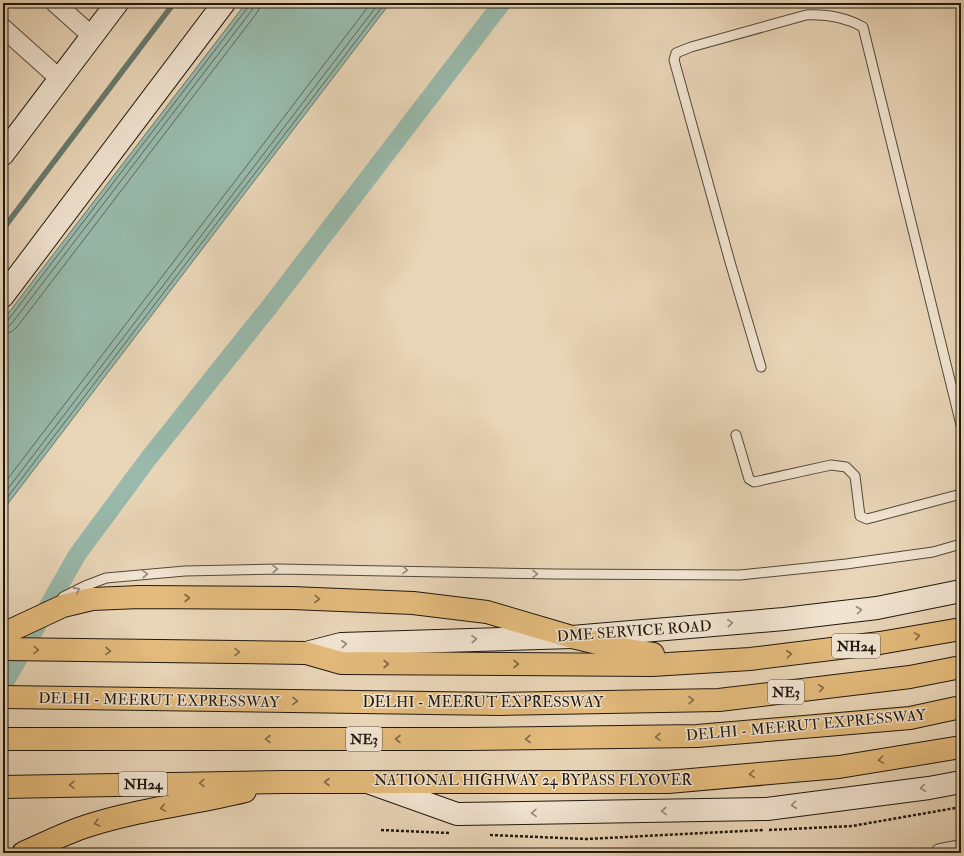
<svg xmlns="http://www.w3.org/2000/svg" width="964" height="856" font-family="'IM FELL Double Pica',serif">
  <style>
    .water { fill: #98b9ab; stroke: #68796c }
    .lines { fill: none; stroke-linecap: round; stroke-linejoin: round }
    .shore { stroke: #5c685c; stroke-width: 1 }
    .stream { stroke: #68796c; stroke-width: 5.5 }
    .canal { stroke: #98b9ab; stroke-width: 18 }
    .lane-casing { stroke: #524838; stroke-width: 11 }
    .street-casing { stroke: #524838; stroke-width: 20 }
    .secondary-casing { stroke: #20180e; stroke-width: 24 }
    .highway-casing { stroke: #20180e; stroke-width: 24 }
    .path { stroke: #20180e; stroke-width: 2.5; stroke-dasharray: 3 2; stroke-linecap: butt }
    .lane { stroke: #f1e4d1; stroke-width: 9 }
    .street { stroke: #f1e4d1; stroke-width: 18 }
    .secondary { stroke: #f1e4d1; stroke-width: 22 }
    .highway { stroke: #e4bb7c; stroke-width: 22 }
    .oneway { stroke: #938879 }
    .oneway2 { stroke: #826a45 }
    .labels { text-anchor: middle; stroke-width: 3; stroke-linejoin: round; paint-order: stroke }
    .shield { fill: #f1e4d1; stroke: #5f5548; stroke-width: 1 }
    .shield-label { font-size: 14px; font-weight: bold; fill: #20180e }
    .street-label { font-size: 15px; fill: #20180e; stroke: #f1e4d1 }
  </style>
  <rect width="100%" height="100%" fill="#e9d6b8"/>
  <filter id="stains"><feTurbulence type="fractalNoise" baseFrequency=".005" numOctaves="4"/><feColorMatrix values="0 0 0 0 .2 0 0 0 0 .09 0 0 0 0 .02 0 0 0 .5 -.17"/></filter>
  <radialGradient id="worn" r=".72"><stop offset=".6" stop-color="#630" stop-opacity="0"/><stop offset="1" stop-color="#630" stop-opacity=".3"/></radialGradient>
  <polygon class="water" points="246,3 390,3 3,510 3,320"/>
  <g class="lines">
    <g class="shore">
      <polyline points="3,322 8,320 248,7 249,3"/>
      <polyline points="3,327 8,327 12,323 252,10 254,3"/>
      <polyline points="3,333 11,332 17,327 256,14 259,9 260,3"/>
      <polyline points="3,485 371,3"/>
      <polyline points="3,495 379,3"/>
      <polyline points="3,503 385,3"/>
    </g>
    <polyline class="stream" points="3,229 174,3"/>
    <polyline class="canal" points="3,686 77,555 148,459 270,306 502,3"/>
    <g class="lane-casing">
      <g id="lane">
        <path d="M761 367 730 262 674 60 676 53 691 47 806 15C826 14 845 17 863 27L961 425"/>
        <polyline points="736,435 749,479 754,482 831,465 846,467 855,476 860,516 867,519 961,494"/>
        <polyline points="63,597 85,586 106,578 185,571 278,569 553,574 740,575 846,564 933,552 961,544"/>
      </g>
    </g>
    <g class="street-casing">
      <g id="street">
        <polyline points="55,3 92,36"/>
        <polyline points="3,28 60,79"/>
        <polyline points="940,853 961,849"/>
      </g>
    </g>
    <g class="secondary-casing">
      <g id="secondary">
        <polyline points="3,154 117,3"/>
        <polyline points="3,296 224,3"/>
        <polyline points="306,653 341,644 572,637 784,619 877,608 961,591"/>
        <polyline points="370,783 457,814 767,809 929,788 961,782"/>
      </g>
    </g>
    <g class="highway-casing">
      <g id="highway">
        <polyline points="3,634 63,606 92,599 140,597 292,598 413,603 487,612 572,637 632,651 653,654"/>
        <polyline points="3,649 306,653 341,663 652,665 750,659 880,643 961,629"/>
        <polyline points="3,697 501,704 719,700 910,677 961,667"/>
        <polyline points="3,739 468,739 697,736 910,718 961,707"/>
        <polyline points="3,787 283,782 668,782 839,767 961,747"/>
        <path d="M23 853C44 844 65 833 87 826 139 809 193 804 245 791"/>
      </g>
    </g>
    <g class="path">
      <polyline points="381,830 449,833"/>
      <polyline points="769,830 852,826 961,807"/>
      <polyline points="490,835 586,839 764,830"/>
    </g>
    <use href="#lane" class="lane"/>
    <use href="#street" class="street"/>
    <use href="#secondary" class="secondary"/>
    <use href="#highway" class="highway"/>
  </g>
  <defs><path id="oneway-chevron" d="M-2-3.5L2.5 0L-2 3.5" fill="none" stroke-width="1.6" stroke-linecap="round" stroke-linejoin="round"/></defs>
  <g class="oneway">
    <use href="#oneway-chevron" transform="translate(275 569) rotate(-1)"/>
    <use href="#oneway-chevron" transform="translate(405 570) rotate(1)"/>
    <use href="#oneway-chevron" transform="translate(145 574) rotate(-4)"/>
    <use href="#oneway-chevron" transform="translate(535 574) rotate(1)"/>
    <use href="#oneway-chevron" transform="translate(77 590) rotate(-28)"/>
    <use href="#oneway-chevron" transform="translate(859 610) rotate(-7)"/>
    <use href="#oneway-chevron" transform="translate(730 623) rotate(-4)"/>
    <use href="#oneway-chevron" transform="translate(474 639) rotate(-2)"/>
    <use href="#oneway-chevron" transform="translate(344 644) rotate(-6)"/>
    <use href="#oneway-chevron" transform="translate(923 788) rotate(172)"/>
    <use href="#oneway-chevron" transform="translate(794 805) rotate(173)"/>
    <use href="#oneway-chevron" transform="translate(664 811) rotate(179)"/>
    <use href="#oneway-chevron" transform="translate(534 813) rotate(179)"/>
  </g>
  <g class="oneway2">
    <use href="#oneway-chevron" transform="translate(187 598)"/>
    <use href="#oneway-chevron" transform="translate(317 599) rotate(3)"/>
    <use href="#oneway-chevron" transform="translate(917 636) rotate(-10)"/>
    <use href="#oneway-chevron" transform="translate(36 650) rotate(1)"/>
    <use href="#oneway-chevron" transform="translate(108 651) rotate(1)"/>
    <use href="#oneway-chevron" transform="translate(237 652) rotate(1)"/>
    <use href="#oneway-chevron" transform="translate(789 654) rotate(-7)"/>
    <use href="#oneway-chevron" transform="translate(386 664)"/>
    <use href="#oneway-chevron" transform="translate(516 664)"/>
    <use href="#oneway-chevron" transform="translate(821 688) rotate(-7)"/>
    <use href="#oneway-chevron" transform="translate(691 700) rotate(-1)"/>
    <use href="#oneway-chevron" transform="translate(295 701) rotate(1)"/>
    <use href="#oneway-chevron" transform="translate(658 737) rotate(179)"/>
    <use href="#oneway-chevron" transform="translate(268 739) rotate(-180)"/>
    <use href="#oneway-chevron" transform="translate(398 739) rotate(-180)"/>
    <use href="#oneway-chevron" transform="translate(528 739) rotate(179)"/>
    <use href="#oneway-chevron" transform="translate(881 760) rotate(171)"/>
    <use href="#oneway-chevron" transform="translate(752 774) rotate(175)"/>
    <use href="#oneway-chevron" transform="translate(327 782) rotate(180)"/>
    <use href="#oneway-chevron" transform="translate(202 783) rotate(179)"/>
    <use href="#oneway-chevron" transform="translate(72 785) rotate(179)"/>
    <use href="#oneway-chevron" transform="translate(163 808) rotate(170)"/>
    <use href="#oneway-chevron" transform="translate(97 823) rotate(165)"/>
  </g>
  <g class="labels">
    <g class="shield">
      <rect x="832" y="634" width="48" height="24" rx="3"/>
      <rect x="768" y="680" width="36" height="24" rx="3"/>
      <rect x="346" y="727" width="36" height="24" rx="3"/>
      <rect x="119" y="772" width="48" height="24" rx="3"/>
    </g>
    <g class="shield-label">
      <text x="856" y="651">NH24</text>
      <text x="786" y="697">NE3</text>
      <text x="364" y="744">NE3</text>
      <text x="143" y="789">NH24</text>
    </g>
    <g class="street-label">
      <text transform="translate(634 631) rotate(-4)" y="5">DME SERVICE ROAD</text>
      <text transform="translate(159 700) rotate(1)" y="5">DELHI - MEERUT EXPRESSWAY</text>
      <text x="483" y="707">DELHI - MEERUT EXPRESSWAY</text>
      <text transform="translate(806 725) rotate(-5)" y="5">DELHI - MEERUT EXPRESSWAY</text>
      <text x="533" y="785">NATIONAL HIGHWAY 24 BYPASS FLYOVER</text>
    </g>
  </g>
  <rect width="964" height="856" fill="none" stroke="#e9d6b8" stroke-width="16"/>
  <rect x="4" y="4" width="956" height="848" fill="none" stroke="#20180e" stroke-width="2"/>
  <rect x="8" y="8" width="948" height="840" fill="none" stroke="#20180e"/>
  <rect width="100%" height="100%" filter="url(#stains)"/>
  <rect width="100%" height="100%" fill="url(#worn)"/>
</svg>
